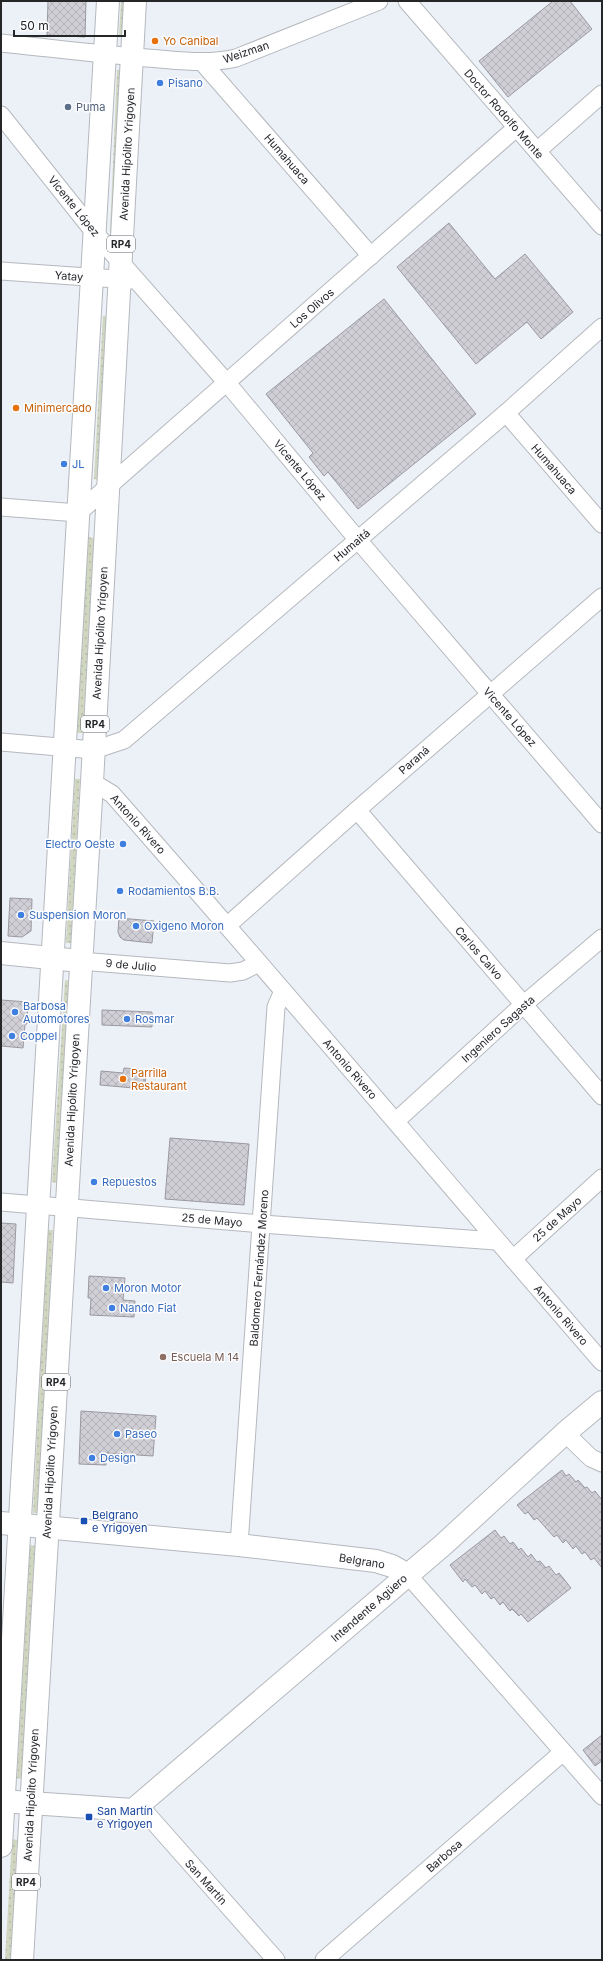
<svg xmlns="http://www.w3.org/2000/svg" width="603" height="1961" font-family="Inter,sans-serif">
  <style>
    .green { fill: url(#green-dots) }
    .building { fill: url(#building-cross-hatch); stroke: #9b99a0 }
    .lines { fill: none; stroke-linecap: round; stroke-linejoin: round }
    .street-casing { stroke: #b5b9be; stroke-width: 19 }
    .secondary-casing { stroke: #b5b9be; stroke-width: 24 }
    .primary-casing { stroke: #b5b9be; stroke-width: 24 }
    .street { stroke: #fff; stroke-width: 17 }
    .secondary { stroke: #fff; stroke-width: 22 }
    .primary { stroke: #fff; stroke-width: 22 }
    .food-dot { fill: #e8710a; stroke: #fdfdff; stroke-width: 1.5 }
    .shop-dot { fill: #3f7fe0; stroke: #fdfdff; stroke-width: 1.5 }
    .service-dot { fill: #5c6f8a; stroke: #fdfdff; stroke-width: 1.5 }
    .education-dot { fill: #8d6e63; stroke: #fdfdff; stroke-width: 1.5 }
    .transit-dot { fill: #1a4fb4; stroke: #fdfdff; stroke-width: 1.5 }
    .labels { text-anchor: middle; stroke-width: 3; stroke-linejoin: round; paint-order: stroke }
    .shield { fill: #fdfdff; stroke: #656668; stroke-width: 1 }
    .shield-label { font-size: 10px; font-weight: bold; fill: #242628 }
    .food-label { font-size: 11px; fill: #c56008; stroke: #fdfdff; text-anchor: start }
    .street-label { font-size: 11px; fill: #242628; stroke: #fdfdff }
    .shop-label { font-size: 11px; fill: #366cbe; stroke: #fdfdff; text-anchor: start }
    .service-label { font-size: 11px; fill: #4e5e75; stroke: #fdfdff; text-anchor: start }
    .education-label { font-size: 11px; fill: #785e54; stroke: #fdfdff; text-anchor: start }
    .transit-label { font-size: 11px; fill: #164399; stroke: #fdfdff; text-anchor: start }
  </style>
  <defs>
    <pattern id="green-dots" width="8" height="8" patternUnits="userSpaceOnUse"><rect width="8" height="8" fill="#d0d6bf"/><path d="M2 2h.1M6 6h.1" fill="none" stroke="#b2b8a4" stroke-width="1.8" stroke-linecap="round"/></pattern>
    <pattern id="building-cross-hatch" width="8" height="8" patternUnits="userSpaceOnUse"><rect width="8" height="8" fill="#d1cfd6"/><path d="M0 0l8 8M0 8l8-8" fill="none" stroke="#b3b2b8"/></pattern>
  </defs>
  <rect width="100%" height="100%" fill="#ecf0f7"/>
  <g class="green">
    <polygon points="121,1 126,1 124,36 119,36"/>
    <polygon points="117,70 122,71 115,235 110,234"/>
    <polygon points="103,316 108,316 99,480 94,479"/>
    <polygon points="88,537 94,538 83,733 77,733"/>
    <polygon points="75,779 80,779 71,943 66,943"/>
    <polygon points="65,980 70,981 57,1183 52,1182"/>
    <polygon points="48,1230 53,1230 39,1513 33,1513"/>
    <polygon points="30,1545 35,1546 22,1779 17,1778"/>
    <polygon points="12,1839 17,1840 11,1960 5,1960"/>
  </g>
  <g class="building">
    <polygon points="48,1 86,1 85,37 47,35"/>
    <polygon points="553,1 570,1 592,29 508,97 479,61"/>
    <polygon points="449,223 495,279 525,254 573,312 541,339 527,322 476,364 397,267"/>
    <polygon points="384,299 476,414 358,509 328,472 324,476 309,457 313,453 266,394"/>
    <polygon points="10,898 32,899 31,931 22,937 8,936"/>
    <polygon points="119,918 154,921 152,943 124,940 120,937 118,932"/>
    <polygon points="1,1000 28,1002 27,1024 25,1024 23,1048 1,1046"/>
    <polygon points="102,1010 152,1012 152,1027 102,1025"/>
    <polygon points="124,1068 146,1070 145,1089 100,1085 101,1071 123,1073"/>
    <polygon points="170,1138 249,1144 244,1205 165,1199"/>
    <polygon points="1,1223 16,1224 13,1283 1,1282"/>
    <polygon points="89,1276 125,1278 123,1300 135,1301 134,1317 90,1315 91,1298 88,1298"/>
    <polygon points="81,1411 156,1416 153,1456 106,1453 106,1465 79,1464"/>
    <polygon points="562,1470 566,1476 569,1474 576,1482 578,1480 585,1488 587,1487 592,1493 595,1491 602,1500 602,1568 594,1558 591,1560 585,1552 582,1554 576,1546 573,1549 566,1540 563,1543 557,1535 554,1537 537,1518 534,1520 528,1512 525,1514 517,1505"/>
    <polygon points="495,1530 501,1538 504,1536 510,1544 513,1542 519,1550 521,1548 528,1557 531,1554 537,1562 540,1561 546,1568 549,1566 556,1575 559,1573 571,1588 528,1622 521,1614 519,1616 512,1609 510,1611 503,1602 500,1605 494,1597 491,1599 485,1591 482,1594 475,1585 472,1587 465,1579 463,1582 450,1565"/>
    <polygon points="602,1735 602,1761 595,1766 583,1750"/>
  </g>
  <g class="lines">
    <g class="street-casing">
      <g id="street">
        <polyline points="407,1 602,226"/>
        <path d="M1 43C50 48 98 54 147 58 177 60 206 65 236 58L379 1"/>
        <polyline points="203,63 371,256"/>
        <polyline points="1,115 94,232 227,383 358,540 602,824"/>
        <polyline points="537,151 602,94"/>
        <polyline points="1,271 131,280"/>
        <polyline points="506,413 602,524"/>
        <polyline points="1,507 78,513 516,128"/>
        <polyline points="1,742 94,750 124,740 506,413 602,327"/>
        <path d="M92 782 112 794C277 981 438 1173 602 1362"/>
        <polyline points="357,810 602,1096"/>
        <polyline points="228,925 357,810 602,597"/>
        <polyline points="80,961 230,973 243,971 259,963"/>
        <polyline points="396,1121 523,1005 602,938"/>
        <polyline points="1,1202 262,1224 496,1241"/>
        <polyline points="513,1259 602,1178"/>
        <polyline points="565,1433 591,1458 602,1463"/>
        <polyline points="239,1545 276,1007 283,991"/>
        <polyline points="408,1575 602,1796"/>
        <polyline points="133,1810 146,1813 276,1960"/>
        <polyline points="324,1960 563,1752"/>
      </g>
    </g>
    <g class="secondary-casing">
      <g id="secondary">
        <polyline points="1,953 80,961"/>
        <polyline points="1,1523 239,1545 376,1561 392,1566 408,1575"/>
        <polyline points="1,1801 133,1810 443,1545 565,1433 602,1402"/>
      </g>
    </g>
    <g class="primary-casing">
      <g id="primary">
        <polyline points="1,1846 108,1"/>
        <polyline points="22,1960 92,782 135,1"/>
      </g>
    </g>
    <use href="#street" class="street"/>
    <use href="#secondary" class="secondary"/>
    <use href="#primary" class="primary"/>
  </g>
  <g class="food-dot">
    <circle cx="155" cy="41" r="4"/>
    <circle cx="16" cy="408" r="4"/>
    <circle cx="123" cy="1079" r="4"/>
  </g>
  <g class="shop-dot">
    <circle cx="160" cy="83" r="4"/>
    <circle cx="64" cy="464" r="4"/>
    <circle cx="123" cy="844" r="4"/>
    <circle cx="120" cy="891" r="4"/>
    <circle cx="21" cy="915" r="4"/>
    <circle cx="136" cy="926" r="4"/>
    <circle cx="15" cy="1012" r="4"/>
    <circle cx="127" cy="1019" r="4"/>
    <circle cx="12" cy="1036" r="4"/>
    <circle cx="94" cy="1182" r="4"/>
    <circle cx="106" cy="1288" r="4"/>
    <circle cx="112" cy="1308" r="4"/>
    <circle cx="117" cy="1434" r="4"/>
    <circle cx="92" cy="1458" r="4"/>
  </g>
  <circle class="service-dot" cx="68" cy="107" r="4"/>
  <circle class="education-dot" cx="163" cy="1357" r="4"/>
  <g class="transit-dot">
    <rect x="80" y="1517" width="8" height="8" rx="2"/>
    <rect x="85" y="1813" width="8" height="8" rx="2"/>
  </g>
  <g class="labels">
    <g class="shield">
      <rect x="107" y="236" width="28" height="16" rx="3"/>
      <rect x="81" y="716" width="28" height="16" rx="3"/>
      <rect x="42" y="1374" width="28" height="16" rx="3"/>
      <rect x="12" y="1874" width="28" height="16" rx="3"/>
    </g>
    <g class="shield-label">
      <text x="121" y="248">RP4</text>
      <text x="95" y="728">RP4</text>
      <text x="56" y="1386">RP4</text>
      <text x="26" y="1886">RP4</text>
    </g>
    <g class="food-label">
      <text x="163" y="45">Yo Canibal</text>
      <text x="24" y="412">Minimercado</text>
      <text x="131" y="1077">Parrilla<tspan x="131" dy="13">Restaurant</tspan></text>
    </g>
    <g class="street-label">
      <text transform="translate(246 52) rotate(-19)" y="4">Weizman</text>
      <text transform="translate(504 114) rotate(49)" y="4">Doctor Rodolfo Monte</text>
      <text transform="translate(127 154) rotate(-87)" y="4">Avenida Hipólito Yrigoyen</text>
      <text transform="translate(287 159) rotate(49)" y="4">Humahuaca</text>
      <text transform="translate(74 206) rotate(51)" y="4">Vicente López</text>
      <text transform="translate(69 276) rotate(4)" y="4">Yatay</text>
      <text transform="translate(312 308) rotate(-41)" y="4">Los Olivos</text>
      <text transform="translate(554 469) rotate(49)" y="4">Humahuaca</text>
      <text transform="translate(300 470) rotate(50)" y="4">Vicente López</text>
      <text transform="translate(352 545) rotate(-40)" y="4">Humaitá</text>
      <text transform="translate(100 633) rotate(-87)" y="4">Avenida Hipólito Yrigoyen</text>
      <text transform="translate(510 717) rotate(49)" y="4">Vicente López</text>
      <text transform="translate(414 760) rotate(-41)" y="4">Paraná</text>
      <text transform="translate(138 824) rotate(48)" y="4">Antonio Rivero</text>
      <text transform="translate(479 953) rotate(49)" y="4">Carlos Calvo</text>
      <text transform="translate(131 965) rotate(5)" y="4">9 de Julio</text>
      <text transform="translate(498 1029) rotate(-42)" y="4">Ingeniero Sagasta</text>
      <text transform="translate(350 1069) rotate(49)" y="4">Antonio Rivero</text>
      <text transform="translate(72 1100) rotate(-87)" y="4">Avenida Hipólito Yrigoyen</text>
      <text transform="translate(557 1219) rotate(-42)" y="4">25 de Mayo</text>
      <text transform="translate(212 1220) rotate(5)" y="4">25 de Mayo</text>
      <text transform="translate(259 1268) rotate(-86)" y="4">Baldomero Fernández Moreno</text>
      <text transform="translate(561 1315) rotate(49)" y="4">Antonio Rivero</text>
      <text transform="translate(50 1472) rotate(-87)" y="4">Avenida Hipólito Yrigoyen</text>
      <text transform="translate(362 1561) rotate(9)" y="4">Belgrano</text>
      <text transform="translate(369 1608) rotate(-41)" y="4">Intendente Agüero</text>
      <text transform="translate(31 1795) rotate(-87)" y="4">Avenida Hipólito Yrigoyen</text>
      <text transform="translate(444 1856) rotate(-41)" y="4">Barbosa</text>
      <text transform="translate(206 1882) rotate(48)" y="4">San Martín</text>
    </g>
    <g class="shop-label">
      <text x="168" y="87">Pisano</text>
      <text x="72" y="468">JL</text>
      <text x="115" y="848" text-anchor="end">Electro Oeste</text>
      <text x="128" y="895">Rodamientos B.B.</text>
      <text x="29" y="919">Suspension Moron</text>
      <text x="144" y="930">Oxigeno Moron</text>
      <text x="23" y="1010">Barbosa<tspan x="23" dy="13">Automotores</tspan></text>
      <text x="135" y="1023">Rosmar</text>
      <text x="20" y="1040">Coppel</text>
      <text x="102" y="1186">Repuestos</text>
      <text x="114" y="1292">Moron Motor</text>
      <text x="120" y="1312">Nando Fiat</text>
      <text x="125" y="1438">Paseo</text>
      <text x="100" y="1462">Design</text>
    </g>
    <g class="service-label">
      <text x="76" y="111">Puma</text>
    </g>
    <g class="education-label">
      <text x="171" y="1361">Escuela M 14</text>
    </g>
    <g class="transit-label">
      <text x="92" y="1519">Belgrano<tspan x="92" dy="13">e Yrigoyen</tspan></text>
      <text x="97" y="1815">San Martín<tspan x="97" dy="13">e Yrigoyen</tspan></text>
    </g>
  </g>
  <rect width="603" height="1961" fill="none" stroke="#242628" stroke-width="4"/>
  <path d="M14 30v6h111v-6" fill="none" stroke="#242628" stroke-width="2"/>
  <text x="20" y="30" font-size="12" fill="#242628" stroke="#fdfdff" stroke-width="3" paint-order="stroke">50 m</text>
</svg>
